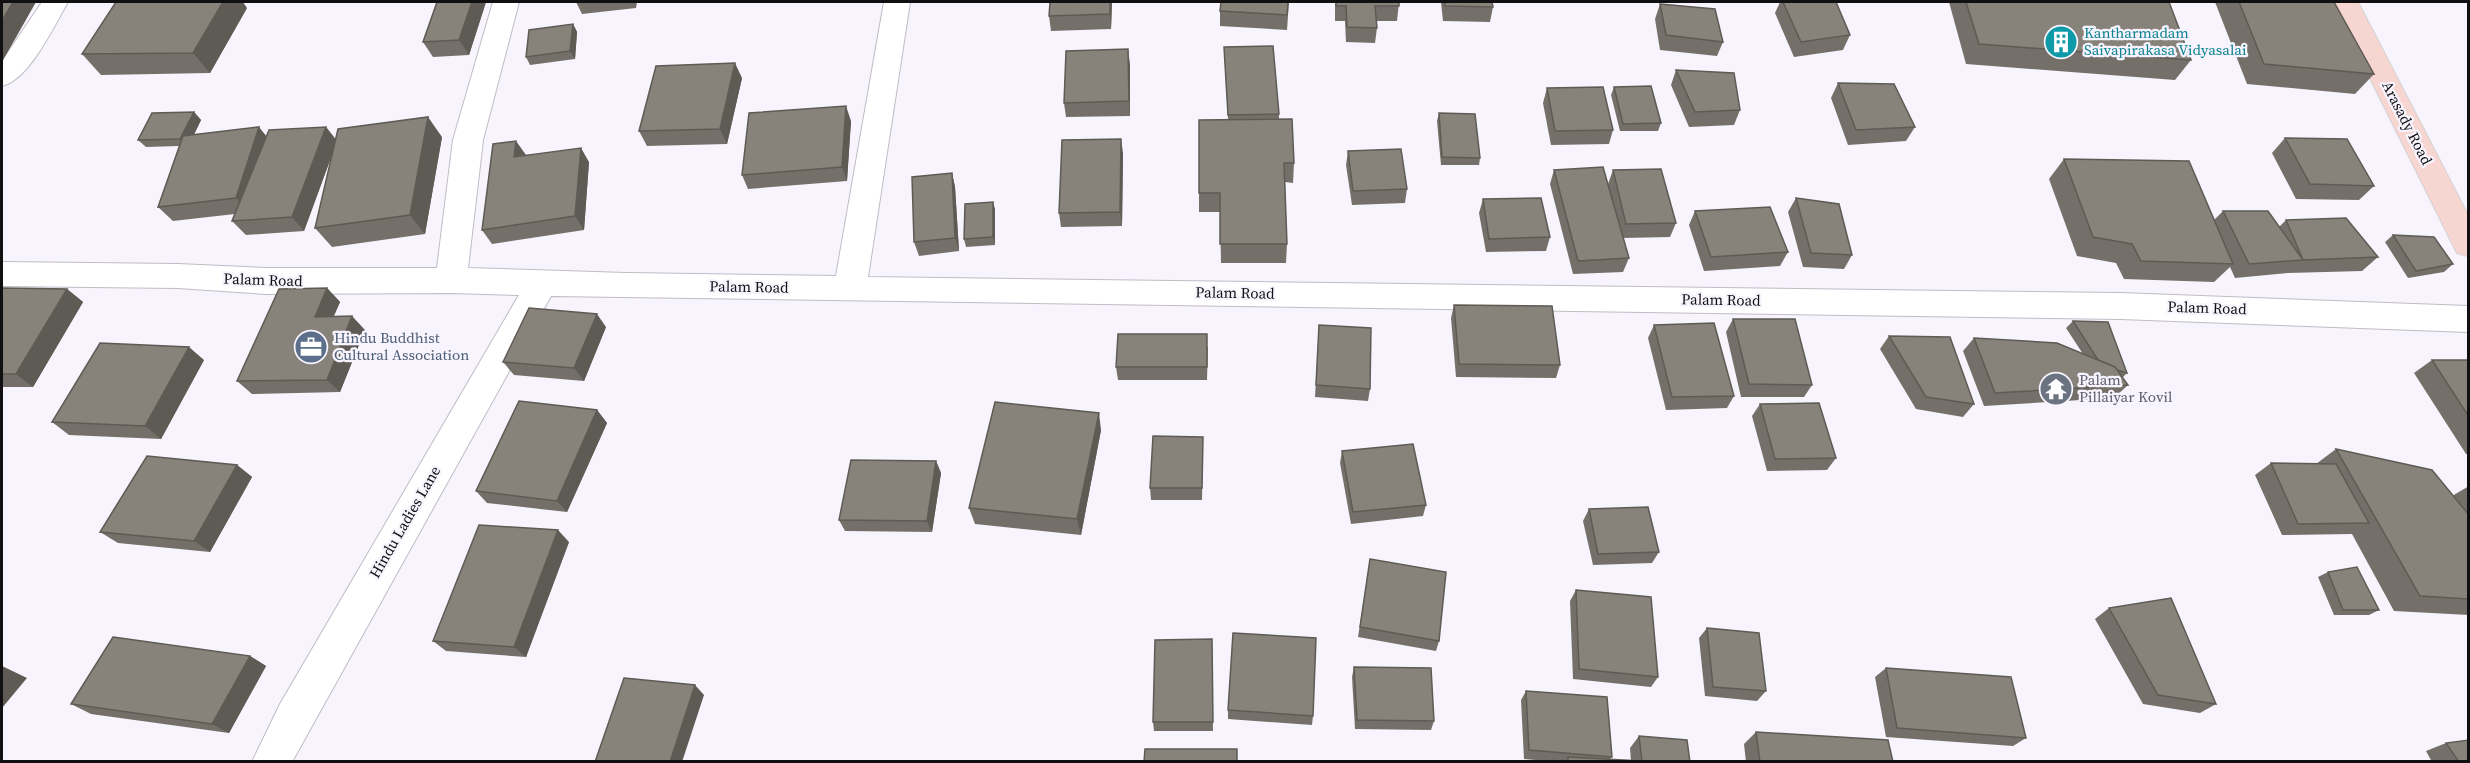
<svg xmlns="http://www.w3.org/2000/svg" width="2470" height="763" font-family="'Source Serif 4',serif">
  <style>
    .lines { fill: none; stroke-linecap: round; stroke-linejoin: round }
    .minor-casing { stroke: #bfbcc6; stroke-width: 2 }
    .major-casing { stroke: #d4d4d4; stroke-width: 2 }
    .minor { fill: #fff; fill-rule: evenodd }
    .major { fill: #f7d6d1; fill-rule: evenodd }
    .wall { fill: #747069 }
    .shaded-wall { fill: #5e5b55 }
    .building { fill: #87827a; stroke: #5e5b55; stroke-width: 1.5 }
    .labels { text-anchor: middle; stroke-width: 4.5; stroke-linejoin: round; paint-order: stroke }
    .culture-label { font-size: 15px; fill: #0d838f; stroke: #f7f4fe; text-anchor: start }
    .street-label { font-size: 15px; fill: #100f12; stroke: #f7f4fe }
    .service-label { font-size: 15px; fill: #4e5e75; stroke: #f7f4fe; text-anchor: start }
    .worship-label { font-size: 15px; fill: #5b616d; stroke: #f7f4fe; text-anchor: start }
  </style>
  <rect width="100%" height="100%" fill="#f7f4fe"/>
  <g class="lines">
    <g class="minor-casing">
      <g id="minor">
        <path d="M42 2H68C54 26 29 80 2 86V61Z"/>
        <polygon points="493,2 519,2 483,140 468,268 626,273 836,276 884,2 910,2 868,277 2120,293 2468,306 2468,332 2120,319 551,296 292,762 252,762 280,704 519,295 451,293 266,294 178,288 2,286 2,262 178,264 266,268 437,268 453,140"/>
      </g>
    </g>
    <g class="major-casing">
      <polygon id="major" points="2332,2 2358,2 2468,215 2468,256 2457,253"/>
    </g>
    <use href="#minor" class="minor"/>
    <use href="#major" class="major"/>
  </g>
  <g class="wall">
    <polygon points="437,2 486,2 469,55 433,57 423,42"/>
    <polygon points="576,2 637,2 636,8 582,14"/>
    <polygon points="1050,2 1112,2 1111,29 1051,31 1049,16"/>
    <polygon points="1289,2 1287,30 1220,26 1220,11"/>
    <polygon points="1335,2 1399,2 1397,21 1376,21 1377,28 1375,43 1346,42 1345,21 1335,21"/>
    <polygon points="1441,2 1492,2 1493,7 1490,22 1443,21"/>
    <polygon points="1780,2 1836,2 1850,35 1843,50 1794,57 1775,13"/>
    <polygon points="1949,2 2169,2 2191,60 2175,80 1966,64"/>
    <polygon points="2215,2 2334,2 2374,74 2355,94 2247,84"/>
    <polygon points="1660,4 1723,42 1717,56 1660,50 1655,19"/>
    <polygon points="247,8 210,73 101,75 82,54"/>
    <polygon points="573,24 577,32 575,59 530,65 526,57"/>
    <polygon points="1224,47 1279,114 1279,119 1294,163 1293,183 1285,182 1287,244 1286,263 1221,263 1220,212 1199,212 1199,193 1228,119"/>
    <polygon points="1130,64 1130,116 1066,117 1064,103"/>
    <polygon points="1676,70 1740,110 1734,125 1689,127 1671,85"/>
    <polygon points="742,78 727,144 647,146 639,131"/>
    <polygon points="1838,83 1915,127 1906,141 1848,145 1831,98"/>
    <polygon points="1614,87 1661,123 1658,131 1620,131 1611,95"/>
    <polygon points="1547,88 1613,130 1609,144 1551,145 1543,103"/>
    <polygon points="194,112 201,120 194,135 267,136 326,127 336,140 442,137 425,234 332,247 315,228 332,155 304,231 246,235 232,221 235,214 173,221 158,207 179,146 146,147 138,140"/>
    <polygon points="1439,113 1480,158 1479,165 1441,165 1437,121"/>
    <polygon points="851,121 847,181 748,189 742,175"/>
    <polygon points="2285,138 2374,186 2359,200 2296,199 2272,153"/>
    <polygon points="1348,151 1407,189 1405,203 1352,205 1346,165"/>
    <polygon points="1123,153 1122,226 1061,227 1059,213"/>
    <polygon points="526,155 589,162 584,230 492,244 482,230"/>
    <polygon points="2064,159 2214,220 2223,211 2279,227 2286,220 2378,257 2362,271 2288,273 2235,278 2230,267 2214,282 2124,279 2116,263 2077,256 2049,179"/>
    <polygon points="1554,170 1608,184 1613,170 1676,223 1670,237 1623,238 1629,258 1623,272 1573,274 1550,184"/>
    <polygon points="952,173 955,187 959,251 919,256 914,242"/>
    <polygon points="1796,198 1852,255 1844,269 1803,267 1788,212"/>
    <polygon points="1483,199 1550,237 1546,251 1486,252 1479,213"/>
    <polygon points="995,209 995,245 966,247 964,239"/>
    <polygon points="1695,211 1788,252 1780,266 1704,271 1689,225"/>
    <polygon points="2393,235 2453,264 2444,272 2408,278 2385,242"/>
    <polygon points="2,288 67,289 83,302 33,387 2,387"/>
    <polygon points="327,288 340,302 333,317 365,330 340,392 252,394 237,381"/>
    <polygon points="1454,305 1560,365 1556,378 1456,377 1451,318"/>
    <polygon points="1733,319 1812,385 1804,397 1741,397 1726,332"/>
    <polygon points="2073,321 2127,373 2122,378 2128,385 2114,398 1984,406 1963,351 1974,338 2083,354 2066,328"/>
    <polygon points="1319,325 1370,389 1368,401 1315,397"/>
    <polygon points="1654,325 1734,396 1727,408 1666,410 1648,338"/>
    <polygon points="606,327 584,381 514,375 503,362"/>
    <polygon points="1889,336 1974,404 1963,417 1916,409 1880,349"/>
    <polygon points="1208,347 1207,380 1118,380 1116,367"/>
    <polygon points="204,360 161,439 69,435 52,422"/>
    <polygon points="2432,360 2469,360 2469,454 2466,454 2414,373"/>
    <polygon points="1760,404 1836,458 1827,470 1767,471 1752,416"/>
    <polygon points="597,410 607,423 567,512 487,503 476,491"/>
    <polygon points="1101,430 1081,535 975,524 969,508"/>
    <polygon points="1203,449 1202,500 1151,500 1150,488"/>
    <polygon points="2336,449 2452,496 2469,486 2469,615 2394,611 2352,534 2282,535 2255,475 2271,463 2316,464"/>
    <polygon points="1342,451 1426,505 1423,516 1351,524 1340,463"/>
    <polygon points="936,461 941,473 932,532 845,531 839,520"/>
    <polygon points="237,465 252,477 210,552 118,543 100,532"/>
    <polygon points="1589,509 1659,552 1652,563 1593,565 1583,521"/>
    <polygon points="569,542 526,657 446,651 433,641"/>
    <polygon points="1370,559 1439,641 1436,651 1358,637"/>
    <polygon points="2328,572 2379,610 2369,615 2334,615 2318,577"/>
    <polygon points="1576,590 1658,677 1651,687 1573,679 1570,601"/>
    <polygon points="2109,608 2216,704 2200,713 2143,704 2095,619"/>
    <polygon points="1707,628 1766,691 1757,701 1705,696 1699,638"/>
    <polygon points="1212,639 1213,731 1154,731 1153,722"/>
    <polygon points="250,656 266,666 229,733 91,714 71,704"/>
    <polygon points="1354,667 1434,721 1431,730 1355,729 1352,677"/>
    <polygon points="1886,668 2026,738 2013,746 1886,737 1875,677"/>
    <polygon points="1526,691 1612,757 1610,759 1631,761 1630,748 1639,736 1690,762 1559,762 1524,759 1521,700"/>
    <polygon points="1228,710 1313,716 1312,725 1228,719"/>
    <polygon points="1756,732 1893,762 1746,762 1744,744"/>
    <polygon points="2446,743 2469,762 2432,762 2426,751"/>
  </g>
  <g class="shaded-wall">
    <polygon points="13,2 36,2 2,62 2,21"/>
    <polygon points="223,2 243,2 247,8 210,73 193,53"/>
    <polygon points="472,2 486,2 469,55 459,40"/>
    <polygon points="1110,2 1112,2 1111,29 1110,14"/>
    <polygon points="573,24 577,32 575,59 570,51"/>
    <polygon points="1128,49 1130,64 1130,116 1129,101"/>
    <polygon points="735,63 742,78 727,144 720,129"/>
    <polygon points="846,106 851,121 847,181 842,167"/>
    <polygon points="194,112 201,120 188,146 180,139"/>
    <polygon points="428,117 442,137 425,234 410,215"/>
    <polygon points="259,127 271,142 249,212 236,198"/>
    <polygon points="326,127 337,141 304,231 292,217"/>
    <polygon points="1121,139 1123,153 1122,226 1120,212"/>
    <polygon points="516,141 526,155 514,157"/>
    <polygon points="581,148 589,162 584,230 575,216"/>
    <polygon points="952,173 955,187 959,251 955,238"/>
    <polygon points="993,202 995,209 995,245 993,237"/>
    <polygon points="327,288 340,302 328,330 315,317"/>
    <polygon points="67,289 83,302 33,387 16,374"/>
    <polygon points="597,314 606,327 584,381 574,368"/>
    <polygon points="352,316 365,330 340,392 327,380"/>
    <polygon points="189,347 204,360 161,439 145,426"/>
    <polygon points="597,410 607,423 567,512 557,501"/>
    <polygon points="1099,413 1101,430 1081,535 1077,519"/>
    <polygon points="936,461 941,473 932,532 927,521"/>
    <polygon points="237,465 252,477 210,552 194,541"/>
    <polygon points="558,530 569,542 526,657 514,647"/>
    <polygon points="250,656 266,666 229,733 212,724"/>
    <polygon points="2,666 27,678 2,708"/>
    <polygon points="695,685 704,695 682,762 670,762"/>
  </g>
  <g class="building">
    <polygon points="2,2 13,2 2,21"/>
    <polygon points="116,2 223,2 193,53 82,54"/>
    <polygon points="437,2 472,2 459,40 423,42"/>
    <polygon points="1050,2 1110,2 1110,14 1049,16"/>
    <polygon points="1221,2 1288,2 1287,15 1220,11"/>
    <polygon points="1336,2 1399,2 1399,6 1375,6 1377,28 1347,27 1346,6 1336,6"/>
    <polygon points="1445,2 1492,2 1493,7 1445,6"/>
    <polygon points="1783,2 1836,2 1850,35 1801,42"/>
    <polygon points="1966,2 2169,2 2191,60 1979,44"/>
    <polygon points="2239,2 2334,2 2374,74 2264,64"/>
    <polygon points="1660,4 1715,9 1723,42 1666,35"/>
    <polygon points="573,24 570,51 526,57 529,30"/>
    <polygon points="1273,46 1279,114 1228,115 1224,47"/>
    <polygon points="1128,49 1129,101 1064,103 1066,51"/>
    <polygon points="735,63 720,129 639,131 656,66"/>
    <polygon points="1676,70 1734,73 1740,110 1695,112"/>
    <polygon points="1838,83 1894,84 1915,127 1856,130"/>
    <polygon points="1651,86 1661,123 1623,124 1614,87"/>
    <polygon points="1603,87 1613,130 1555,131 1547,88"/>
    <polygon points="846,106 842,167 742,175 749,113"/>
    <polygon points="194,112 180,139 138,140 152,113"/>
    <polygon points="1439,113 1475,114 1480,158 1442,157"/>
    <polygon points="428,117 410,215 315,228 338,129"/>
    <polygon points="1292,119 1294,163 1284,163 1287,244 1220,244 1220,193 1199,193 1199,120"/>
    <polygon points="259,127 236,198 158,207 183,136"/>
    <polygon points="326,127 292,217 232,221 269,130"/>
    <polygon points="2285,138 2347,139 2374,186 2310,184"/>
    <polygon points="1121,139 1120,212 1059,213 1062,140"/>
    <polygon points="516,141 514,157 581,148 575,216 482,230 493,144"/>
    <polygon points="1401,149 1407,189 1353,191 1348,151"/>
    <polygon points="2064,159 2189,161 2233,264 2141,261 2132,244 2093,237"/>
    <polygon points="1603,167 1629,258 1578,261 1554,170"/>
    <polygon points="1661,169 1676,223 1626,224 1613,170"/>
    <polygon points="952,173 955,238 914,242 912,177"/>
    <polygon points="1541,198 1550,237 1489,239 1483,199"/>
    <polygon points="1796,198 1839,204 1852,255 1811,253"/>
    <polygon points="993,202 993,237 964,239 965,204"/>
    <polygon points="1770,207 1788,252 1711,257 1695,211"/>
    <polygon points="2223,211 2268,211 2303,260 2249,264"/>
    <polygon points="2346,218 2378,257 2303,260 2286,220"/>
    <polygon points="2393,235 2434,237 2453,264 2416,271"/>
    <polygon points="2,288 67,289 16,374 2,374"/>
    <polygon points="327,288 315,317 352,316 327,380 237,381 279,289"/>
    <polygon points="1454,305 1552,306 1560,365 1459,364"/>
    <polygon points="529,308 597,314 574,368 503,362"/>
    <polygon points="1733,319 1795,319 1812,385 1749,384"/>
    <polygon points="2073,321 2108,322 2127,373 2117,370 2115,367 2098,360"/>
    <polygon points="1714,323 1734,396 1672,397 1654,325"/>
    <polygon points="1319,325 1371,328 1370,389 1316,385"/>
    <polygon points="1118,334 1207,334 1207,367 1116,367"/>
    <polygon points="1889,336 1950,337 1974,404 1926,397"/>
    <polygon points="1974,338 2057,343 2115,367 2128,385 1995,393"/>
    <polygon points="100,343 189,347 145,426 52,422"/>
    <polygon points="2432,360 2469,360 2469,417"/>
    <polygon points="519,401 597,410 557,501 476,491"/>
    <polygon points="995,402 1099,413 1077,519 969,508"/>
    <polygon points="1819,403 1836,458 1775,459 1760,404"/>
    <polygon points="1153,436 1203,437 1202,488 1150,488"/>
    <polygon points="1413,444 1426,505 1353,512 1342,451"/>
    <polygon points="2336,449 2432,470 2469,515 2469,599 2420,596"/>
    <polygon points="147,456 237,465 194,541 100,532"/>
    <polygon points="851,460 936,461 927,521 839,520"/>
    <polygon points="2271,463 2336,464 2369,523 2298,524"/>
    <polygon points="1648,507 1659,552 1598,554 1589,509"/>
    <polygon points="479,525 558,530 514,647 433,641"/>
    <polygon points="1370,559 1446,572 1439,641 1360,627"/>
    <polygon points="2357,567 2379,610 2343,610 2328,572"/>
    <polygon points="1576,590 1651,597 1658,677 1579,669"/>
    <polygon points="2171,598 2216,704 2158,695 2109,608"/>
    <polygon points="1707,628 1759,633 1766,691 1713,687"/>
    <polygon points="1233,633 1316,638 1313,716 1228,710"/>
    <polygon points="113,637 250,656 212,724 71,704"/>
    <polygon points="1212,639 1213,722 1153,722 1155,640"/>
    <polygon points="1354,667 1431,668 1434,721 1357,720"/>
    <polygon points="1886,668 2011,677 2026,738 1897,728"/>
    <polygon points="624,678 695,685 670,762 595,762"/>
    <polygon points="1526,691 1607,697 1612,757 1529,750"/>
    <polygon points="1756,732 1888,740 1893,762 1760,762"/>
    <polygon points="1639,736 1687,740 1690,762 1568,762 1568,757 1642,761"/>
    <polygon points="2469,740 2469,762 2459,762 2446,743"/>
    <polygon points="1145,749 1237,749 1237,762 1144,762"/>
  </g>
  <defs>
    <g id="building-disc" transform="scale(1.725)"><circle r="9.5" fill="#0f9aa8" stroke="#f7f4fe"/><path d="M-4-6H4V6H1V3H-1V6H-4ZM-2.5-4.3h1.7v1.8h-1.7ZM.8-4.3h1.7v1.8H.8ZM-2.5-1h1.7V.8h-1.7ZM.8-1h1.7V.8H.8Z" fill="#fff"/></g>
    <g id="office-disc" transform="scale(1.725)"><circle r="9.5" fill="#5c6f8a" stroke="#f7f4fe"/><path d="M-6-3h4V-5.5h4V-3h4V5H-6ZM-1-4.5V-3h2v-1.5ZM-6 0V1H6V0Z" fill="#fff"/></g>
    <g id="temple-disc" transform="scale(1.725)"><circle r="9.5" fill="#6b7280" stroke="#f7f4fe"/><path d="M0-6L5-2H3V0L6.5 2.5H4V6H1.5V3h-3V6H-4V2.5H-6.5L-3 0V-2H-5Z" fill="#fff"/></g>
  </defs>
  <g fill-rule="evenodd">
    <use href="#building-disc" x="2061" y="42"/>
    <use href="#office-disc" x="311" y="347"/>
    <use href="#temple-disc" x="2056" y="389"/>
  </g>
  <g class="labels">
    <g class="culture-label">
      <text x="2084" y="38">Kantharmadam<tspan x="2084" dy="17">Saivapirakasa Vidyasalai</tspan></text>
    </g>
    <g class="street-label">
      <text transform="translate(2407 123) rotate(63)" y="5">Arasady Road</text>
      <text transform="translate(263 280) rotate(2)" y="5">Palam Road</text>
      <text transform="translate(749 287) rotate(1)" y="5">Palam Road</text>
      <text transform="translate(1235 293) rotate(1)" y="5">Palam Road</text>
      <text transform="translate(1721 300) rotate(1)" y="5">Palam Road</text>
      <text transform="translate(2207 308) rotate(2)" y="5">Palam Road</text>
      <text transform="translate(405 522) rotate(-60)" y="5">Hindu Ladies Lane</text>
    </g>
    <g class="service-label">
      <text x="334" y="343">Hindu Buddhist<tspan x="334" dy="17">Cultural Association</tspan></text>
    </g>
    <g class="worship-label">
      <text x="2079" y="385">Palam<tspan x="2079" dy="17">Pillaiyar Kovil</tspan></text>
    </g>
  </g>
  <rect width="2470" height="763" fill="none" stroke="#100f12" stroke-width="6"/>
</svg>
